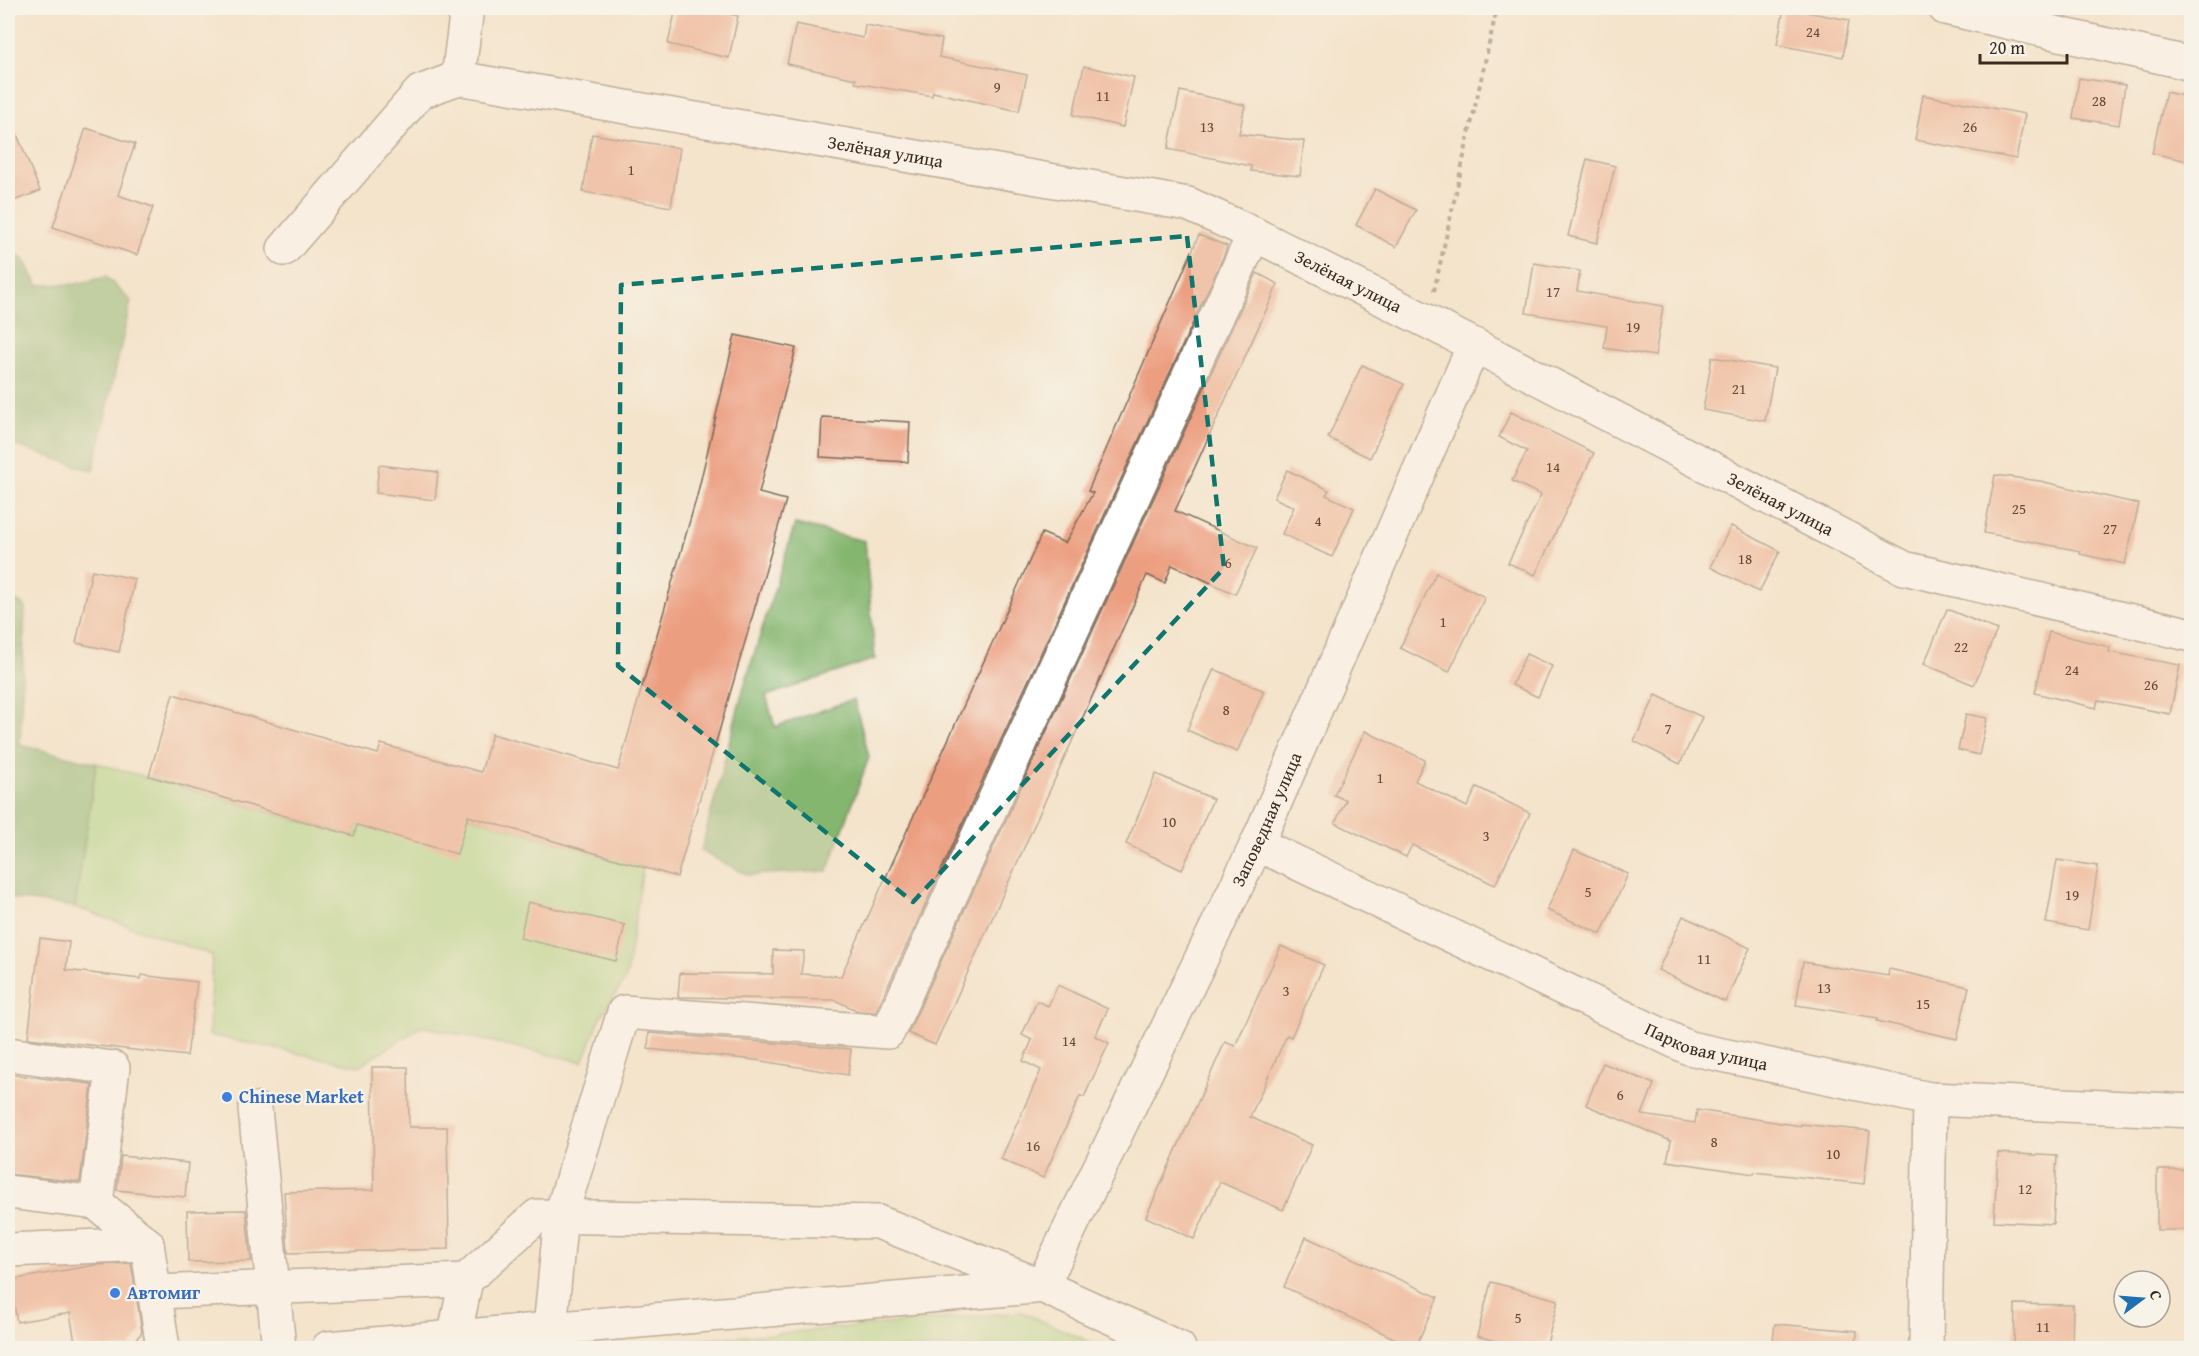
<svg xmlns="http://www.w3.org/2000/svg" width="2199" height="1356" font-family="'Gentium Book Plus',serif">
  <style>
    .green { fill: #a7d482; stroke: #717f50; stroke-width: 1.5 }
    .forest { fill: #85b670; stroke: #607047; stroke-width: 1.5 }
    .building { fill: #ec9e80 }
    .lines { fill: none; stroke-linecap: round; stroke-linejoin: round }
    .minor-casing { stroke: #7c6b5b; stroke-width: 36 }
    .path { stroke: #7c6b5b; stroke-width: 4; stroke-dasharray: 4.5 4.5; stroke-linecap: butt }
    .minor { stroke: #fff; stroke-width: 33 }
    .marked { fill: none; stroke: #0f766e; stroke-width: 4.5; stroke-dasharray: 12 8; stroke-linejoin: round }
    .shop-dot { fill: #3f7fe0; stroke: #f7f3e8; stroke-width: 2 }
    .labels { text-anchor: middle; stroke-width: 4.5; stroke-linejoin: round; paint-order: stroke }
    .number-label { font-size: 15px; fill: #674736 }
    .street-label { font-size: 18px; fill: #3b2a1e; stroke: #f7f3e8 }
    .shop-label { font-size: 18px; font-weight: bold; fill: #366cbe; stroke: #f7f3e8; text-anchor: start }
  </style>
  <rect width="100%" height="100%" fill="#f7f3e8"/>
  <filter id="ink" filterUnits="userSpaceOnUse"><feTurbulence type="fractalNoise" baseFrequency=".0167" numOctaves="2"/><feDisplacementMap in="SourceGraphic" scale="12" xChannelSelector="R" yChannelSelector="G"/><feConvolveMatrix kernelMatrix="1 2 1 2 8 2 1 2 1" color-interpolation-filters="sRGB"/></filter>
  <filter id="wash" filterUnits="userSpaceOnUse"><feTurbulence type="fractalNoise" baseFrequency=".008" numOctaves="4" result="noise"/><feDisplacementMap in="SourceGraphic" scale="24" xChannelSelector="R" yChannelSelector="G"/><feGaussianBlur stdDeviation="1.35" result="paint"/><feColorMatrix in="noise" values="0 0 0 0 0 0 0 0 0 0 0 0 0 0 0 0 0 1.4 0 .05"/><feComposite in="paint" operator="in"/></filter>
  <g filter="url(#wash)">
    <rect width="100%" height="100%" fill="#f4e4cc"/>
    <g class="green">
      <polygon points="96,763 354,836 357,825 468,816 643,867 626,978 601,1016 583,1062 422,1026 359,1066 209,1035 212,955 75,907"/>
      <polygon points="1021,1312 1104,1348 610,1348"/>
    </g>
    <g class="forest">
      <polygon points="8,250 23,258 38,285 76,284 106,277 131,301 93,471 8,443"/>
      <polygon points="795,524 865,541 875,659 766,696 775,727 854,699 869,757 828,871 748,875 701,851 743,690"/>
      <polygon points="8,597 25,606 20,745 96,763 75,907 8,898"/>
    </g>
    <g id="blocks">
      <g class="building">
        <polygon points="676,8 701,8 738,16 729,58 668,44"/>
        <polygon points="1784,8 1849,20 1843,57 1777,45"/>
        <polygon points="796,24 863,38 865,25 942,39 939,57 1027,75 1019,111 933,92 932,96 855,83 856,79 787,64"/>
        <polygon points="1084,66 1134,77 1123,127 1073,115"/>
        <polygon points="2079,78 2125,85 2119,125 2073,118"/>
        <polygon points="1180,91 1245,105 1239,134 1304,141 1300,176 1251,171 1251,166 1168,149"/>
        <polygon points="2166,92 2192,98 2192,162 2152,153"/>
        <polygon points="1923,95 2025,114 2016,159 1915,140"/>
        <polygon points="8,112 40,191 8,203"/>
        <polygon points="86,128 135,144 118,195 153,207 137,255 53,227"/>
        <polygon points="592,134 680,148 671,207 583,192"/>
        <polygon points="1587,159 1615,166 1597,243 1568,236"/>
        <polygon points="1375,189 1416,210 1396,247 1356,225"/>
        <polygon points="1199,235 1227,246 1224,255 876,1012 858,1011 835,1000 678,997 680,973 773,974 773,950 804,951 801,974 841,976 1042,533 1065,543 1093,493 1088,491"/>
        <polygon points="1534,263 1580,271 1577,291 1663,306 1655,356 1604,348 1607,326 1526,313"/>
        <polygon points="1257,273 1278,284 1175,511 1257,548 1235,594 1172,565 1165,583 1147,575 935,1045 908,1033"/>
        <polygon points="735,335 796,348 759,493 786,500 677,877 468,816 457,854 357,825 354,836 149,776 173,694 378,754 381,744 481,772 492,734 618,770 697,496"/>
        <polygon points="1712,357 1775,368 1765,421 1703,410"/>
        <polygon points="1362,365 1404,384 1370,458 1328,438"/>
        <polygon points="1511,412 1594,453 1535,575 1508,563 1541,495 1512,481 1527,451 1499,437"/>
        <polygon points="822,417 910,422 908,462 820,457"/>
        <polygon points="379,465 438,472 435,500 376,493"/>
        <polygon points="1287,470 1329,490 1326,495 1354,508 1332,557 1282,534 1294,507 1274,498"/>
        <polygon points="1995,475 2040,481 2139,504 2125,564 2080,554 2081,551 1984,533"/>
        <polygon points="1731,526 1780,551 1759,592 1710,567"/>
        <polygon points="92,570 135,579 119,652 76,643"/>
        <polygon points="1436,573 1485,597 1449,672 1400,648"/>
        <polygon points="1947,609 1997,630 1974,685 1924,664"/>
        <polygon points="2049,632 2110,647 2109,652 2180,665 2170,714 2098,700 2096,708 2035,693"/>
        <polygon points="1526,654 1552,666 1538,697 1512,685"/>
        <polygon points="1214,669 1264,691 1237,752 1187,730"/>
        <polygon points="1656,695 1702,717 1680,764 1634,741"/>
        <polygon points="1966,714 1987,718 1979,755 1958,750"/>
        <polygon points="1365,731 1425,760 1415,781 1467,807 1477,787 1530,813 1495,885 1412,845 1406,857 1335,823 1346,800 1334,795"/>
        <polygon points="1156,774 1213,799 1182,870 1126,844"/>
        <polygon points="1574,850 1628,874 1601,934 1547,910"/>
        <polygon points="2057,860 2098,866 2088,930 2046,923"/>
        <polygon points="528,902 625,925 616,961 520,938"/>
        <polygon points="1683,916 1750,948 1725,1002 1658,970"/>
        <polygon points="40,938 69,942 66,970 140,979 141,975 197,982 187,1056 28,1038"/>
        <polygon points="1281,946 1324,965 1291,1037 1287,1035 1250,1117 1312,1145 1283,1210 1220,1182 1194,1239 1146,1217 1225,1042 1235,1046"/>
        <polygon points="1803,962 1888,976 1889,969 1969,987 1957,1039 1877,1021 1878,1018 1796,1005"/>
        <polygon points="1058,985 1108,1009 1095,1036 1109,1043 1084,1097 1080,1096 1043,1178 1001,1159 1041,1070 1023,1061 1032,1040 1022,1035 1037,1001 1048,1006"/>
        <polygon points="649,1033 851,1049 848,1075 755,1060 648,1049"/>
        <polygon points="1603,1063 1654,1084 1642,1115 1695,1123 1697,1110 1801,1126 1801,1124 1870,1131 1864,1184 1754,1172 1754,1174 1667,1161 1671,1141 1586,1105"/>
        <polygon points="372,1067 408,1067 409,1127 447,1127 449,1249 288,1253 284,1192 374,1190"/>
        <polygon points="8,1074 92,1084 80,1182 8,1174"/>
        <polygon points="1998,1153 2057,1156 2053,1224 1994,1221"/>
        <polygon points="121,1156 188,1163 185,1197 117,1190"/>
        <rect x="2157" y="1170" width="35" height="60"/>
        <polygon points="246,1210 251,1261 188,1262 187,1211"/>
        <polygon points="1306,1237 1438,1297 1415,1348 1284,1287"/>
        <polygon points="131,1263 142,1332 129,1348 76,1348 70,1313 17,1322 10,1280 95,1265"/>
        <polygon points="1491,1282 1558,1300 1546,1348 1523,1348 1477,1336"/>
        <polygon points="2015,1304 2073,1305 2072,1348 2014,1348"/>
        <polygon points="1775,1324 1857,1331 1856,1348 1772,1348"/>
      </g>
    </g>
  </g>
  <g filter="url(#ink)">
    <use href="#blocks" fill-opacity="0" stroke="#7c6b5b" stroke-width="1.5"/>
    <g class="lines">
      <g class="minor-casing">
        <g id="minor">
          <polyline points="1945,8 2192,64"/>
          <polyline points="458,78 467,8"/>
          <path id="s1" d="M284 249 420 92 458 78 1188 204 1254 234 1474 345 1904 568 2192 635"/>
          <path id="s2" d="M1257 844 1689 1048 1930 1099 2192 1111"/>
          <polyline points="8,1054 113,1068 96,1203"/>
          <polyline points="255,1109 279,1348"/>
          <polyline points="8,1192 96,1203 147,1244 8,1250"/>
          <polyline points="147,1244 163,1348"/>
          <path id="s3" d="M1042 1286 1257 844 1474 345"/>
          <polyline points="155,1292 466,1280 537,1216 878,1222 1042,1286 1179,1348"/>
          <polyline points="550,1329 561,1215 624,1012 888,1032 1254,234"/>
          <polyline points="454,1338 466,1280"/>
          <polyline points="328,1348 1034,1287"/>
          <polyline points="1926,1348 1930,1099"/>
        </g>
      </g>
      <polyline class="path" points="1434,291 1497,8"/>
      <use href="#minor" class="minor"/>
    </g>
  </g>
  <path d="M0 0H2199V1356H0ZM1187 236 1224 568 913 902 618 666 621 285Z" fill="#f4e4cc" fill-opacity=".55" fill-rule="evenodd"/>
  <path class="marked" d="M1187 236 1224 568 913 902 618 666 621 285Z"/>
  <g class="shop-dot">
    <circle cx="227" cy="1097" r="6"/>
    <circle cx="115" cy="1293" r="6"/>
  </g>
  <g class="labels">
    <g class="number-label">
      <text x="1813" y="37">24</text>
      <text x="997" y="92">9</text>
      <text x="1103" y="101">11</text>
      <text x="2099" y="106">28</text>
      <text x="1207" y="132">13</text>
      <text x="1970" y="132">26</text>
      <text x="631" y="175">1</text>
      <text x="1553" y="297">17</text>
      <text x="1633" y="332">19</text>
      <text x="1739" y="394">21</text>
      <text x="1553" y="472">14</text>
      <text x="2019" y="514">25</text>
      <text x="1318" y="526">4</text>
      <text x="2110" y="534">27</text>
      <text x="1745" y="564">18</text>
      <text x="1228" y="568">6</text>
      <text x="1443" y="627">1</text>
      <text x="1961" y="652">22</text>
      <text x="2072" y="675">24</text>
      <text x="2151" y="690">26</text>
      <text x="1226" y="715">8</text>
      <text x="1668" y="734">7</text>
      <text x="1380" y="783">1</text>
      <text x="1169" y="827">10</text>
      <text x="1486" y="841">3</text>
      <text x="1588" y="897">5</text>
      <text x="2072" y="900">19</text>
      <text x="1704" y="964">11</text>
      <text x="1824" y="993">13</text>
      <text x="1286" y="996">3</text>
      <text x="1923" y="1009">15</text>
      <text x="1069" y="1046">14</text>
      <text x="1620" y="1100">6</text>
      <text x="1714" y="1147">8</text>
      <text x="1033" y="1151">16</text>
      <text x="1833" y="1159">10</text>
      <text x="2025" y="1194">12</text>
      <text x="1518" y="1323">5</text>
      <text x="2043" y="1332">11</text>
    </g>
    <g class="street-label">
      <text dy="6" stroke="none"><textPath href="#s1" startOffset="682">Зелёная улица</textPath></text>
      <text dy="6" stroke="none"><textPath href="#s1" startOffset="1167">Зелёная улица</textPath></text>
      <text dy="6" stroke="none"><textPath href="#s1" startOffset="1653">Зелёная улица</textPath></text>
      <text dy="6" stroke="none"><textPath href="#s3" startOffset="518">Заповедная улица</textPath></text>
      <text dy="6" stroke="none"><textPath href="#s2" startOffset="494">Парковая улица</textPath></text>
    </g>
    <g class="shop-label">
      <text x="239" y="1103">Chinese Market</text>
      <text x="127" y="1299">Автомиг</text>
    </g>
  </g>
  <rect width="2199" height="1356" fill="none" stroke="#f7f3e8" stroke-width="30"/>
  <g transform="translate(2142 1299) rotate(74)"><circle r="28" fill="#f7f3e8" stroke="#aca397" stroke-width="1.5"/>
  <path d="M0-4.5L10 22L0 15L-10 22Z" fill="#1f6fb2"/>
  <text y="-9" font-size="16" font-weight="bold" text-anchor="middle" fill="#3b2a1e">С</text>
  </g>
  <path d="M1980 54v9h87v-9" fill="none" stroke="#3b2a1e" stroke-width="3"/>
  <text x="1989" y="54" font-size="18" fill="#3b2a1e" stroke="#f7f3e8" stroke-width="4.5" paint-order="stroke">20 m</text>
</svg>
